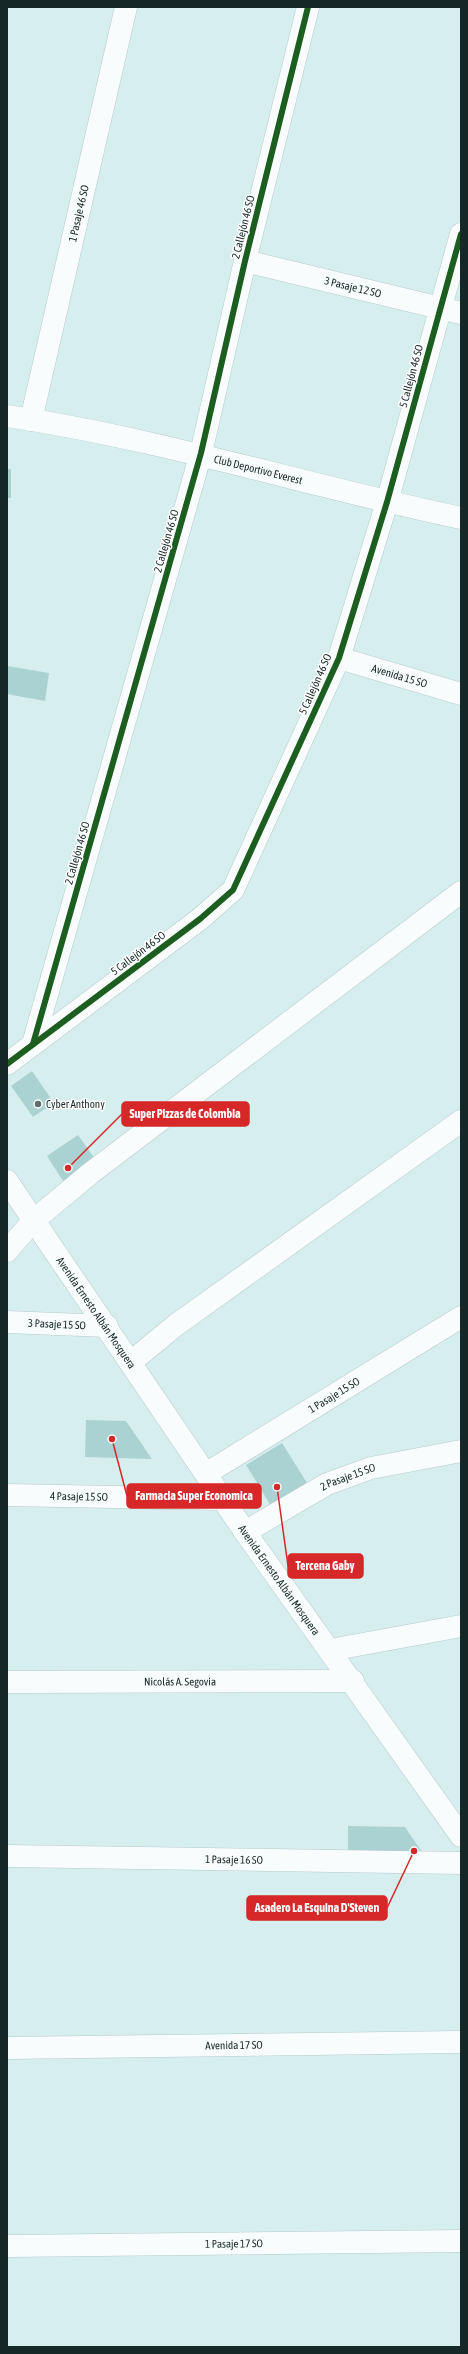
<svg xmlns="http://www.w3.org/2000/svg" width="468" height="2354" font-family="'Asap Condensed',sans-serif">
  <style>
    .building { fill: #abd2d2 }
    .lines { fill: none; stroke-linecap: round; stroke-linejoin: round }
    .minor-casing { stroke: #b7cbcb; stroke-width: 23 }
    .minor { stroke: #f9fcfc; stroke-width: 22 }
    .cycleway-casing { stroke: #fff; stroke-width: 8 }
    .cycleway { stroke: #1b5e20; stroke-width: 6 }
    .poi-dot { fill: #596d6d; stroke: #fff; stroke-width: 1.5 }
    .labels { text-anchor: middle; stroke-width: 3; stroke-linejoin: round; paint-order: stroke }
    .street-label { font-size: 11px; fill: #162727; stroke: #fff }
    .poi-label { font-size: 11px; fill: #162727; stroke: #fff; text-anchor: start }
    .leader { fill: none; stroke: #d62828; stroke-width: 1.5 }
    .callout-dot { fill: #d62828; stroke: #fff; stroke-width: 1.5 }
    .callout { fill: #d62828; stroke: #d62828; stroke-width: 1.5 }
    .callout-label { font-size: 12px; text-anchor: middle; font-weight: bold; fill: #fff }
  </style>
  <rect width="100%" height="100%" fill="#d6eeee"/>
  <g class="building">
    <rect x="7" y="469" width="4" height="29"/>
    <polygon points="7,666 49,673 45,701 7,694"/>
    <polygon points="32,1071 54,1103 33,1117 11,1086"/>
    <polygon points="78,1135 95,1159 63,1181 47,1156"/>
    <polygon points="86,1420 126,1421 152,1459 85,1457"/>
    <polygon points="282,1443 307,1483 271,1506 246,1465"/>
    <polygon points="348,1826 405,1827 426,1858 348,1857"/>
  </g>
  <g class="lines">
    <g class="minor-casing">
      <g id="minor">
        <path id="s1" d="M245 261 461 313"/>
        <path id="s2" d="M7 416C161 439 309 486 461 518"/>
        <path id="s3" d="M31 420 126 7"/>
        <path id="s4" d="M339 658 461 694"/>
        <polyline points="33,1044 201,453 245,261 308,7"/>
        <polyline points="7,1064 200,919 233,890 339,658 387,502 461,234"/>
        <path id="s5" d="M7 1181 245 1532 461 1836"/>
        <polyline points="7,1251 33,1221 92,1172 461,892"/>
        <path id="s6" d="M7 1322 107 1326"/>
        <polyline points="131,1362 176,1325 461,1121"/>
        <path id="s7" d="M207 1473 461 1317"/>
        <path id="s8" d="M7 1495 223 1499"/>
        <path id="s9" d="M245 1532 327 1484 371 1468 461 1451"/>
        <polyline points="330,1650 461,1626"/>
        <path id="s10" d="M7 1682 353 1681"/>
        <path id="s11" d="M7 1856 461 1863"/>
        <path id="s12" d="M7 2048 461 2042"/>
        <path id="s13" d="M7 2246 461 2241"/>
      </g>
    </g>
    <use href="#minor" class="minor"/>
    <g class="cycleway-casing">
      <g id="cycleway">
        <polyline points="33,1044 201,453 245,261 308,7"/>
        <polyline points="7,1064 200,919 233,890 339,658 387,502 461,234"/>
      </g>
    </g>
    <use href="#cycleway" class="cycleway"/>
  </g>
  <circle class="poi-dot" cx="38" cy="1104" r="4"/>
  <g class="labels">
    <g class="street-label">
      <text dy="4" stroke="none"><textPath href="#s3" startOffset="212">1 Pasaje 46 SO</textPath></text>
      <text transform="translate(243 227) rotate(-76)" y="4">2 Callejón 46 SO</text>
      <text dy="4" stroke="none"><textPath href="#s1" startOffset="111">3 Pasaje 12 SO</textPath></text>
      <text transform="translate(411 376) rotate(-75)" y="4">5 Callejón 46 SO</text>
      <text dy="4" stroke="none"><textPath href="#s2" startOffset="257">Club Deportivo Everest</textPath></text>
      <text transform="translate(166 541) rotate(-74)" y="4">2 Callejón 46 SO</text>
      <text dy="4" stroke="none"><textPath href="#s4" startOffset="63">Avenida 15 SO</textPath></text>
      <text transform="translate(315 684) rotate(-66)" y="4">5 Callejón 46 SO</text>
      <text transform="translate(77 853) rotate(-74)" y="4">2 Callejón 46 SO</text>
      <text transform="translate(138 953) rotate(-37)" y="4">5 Callejón 46 SO</text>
      <text dy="4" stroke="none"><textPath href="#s5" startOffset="159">Avenida Ernesto Albán Mosquera</textPath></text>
      <text dy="4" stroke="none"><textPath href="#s6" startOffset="50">3 Pasaje 15 SO</textPath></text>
      <text dy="4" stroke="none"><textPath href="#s7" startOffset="149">1 Pasaje 15 SO</textPath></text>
      <text dy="4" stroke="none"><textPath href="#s9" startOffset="117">2 Pasaje 15 SO</textPath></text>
      <text dy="4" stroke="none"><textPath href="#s8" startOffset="72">4 Pasaje 15 SO</textPath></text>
      <text dy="4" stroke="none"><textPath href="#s5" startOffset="483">Avenida Ernesto Albán Mosquera</textPath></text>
      <text dy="4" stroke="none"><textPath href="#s10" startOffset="173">Nicolás A. Segovia</textPath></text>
      <text dy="4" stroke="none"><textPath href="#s11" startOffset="227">1 Pasaje 16 SO</textPath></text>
      <text dy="4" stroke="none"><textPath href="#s12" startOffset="227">Avenida 17 SO</textPath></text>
      <text dy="4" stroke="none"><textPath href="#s13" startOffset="227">1 Pasaje 17 SO</textPath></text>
    </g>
    <g class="poi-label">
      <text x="46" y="1108">Cyber Anthony</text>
    </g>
  </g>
  <path class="leader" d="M68 1168L122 1114M112 1439L127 1496M277 1487L288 1566M414 1851L387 1908"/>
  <g class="callout-dot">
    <circle cx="68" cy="1168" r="4"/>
    <circle cx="112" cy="1439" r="4"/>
    <circle cx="277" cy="1487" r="4"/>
    <circle cx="414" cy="1851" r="4"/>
  </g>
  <g class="callout">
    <rect x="122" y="1102" width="127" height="24" rx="4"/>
    <rect x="127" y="1484" width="134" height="24" rx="4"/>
    <rect x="288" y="1554" width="75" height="24" rx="4"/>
    <rect x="247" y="1896" width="140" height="24" rx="4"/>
  </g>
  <g class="callout-label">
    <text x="185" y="1118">Super Pizzas de Colombia</text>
    <text x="194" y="1500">Farmacia Super Economica</text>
    <text x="325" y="1570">Tercena Gaby</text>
    <text x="317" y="1912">Asadero La Esquina D'Steven</text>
  </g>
  <rect width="468" height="2354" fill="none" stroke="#162727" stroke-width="16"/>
</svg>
